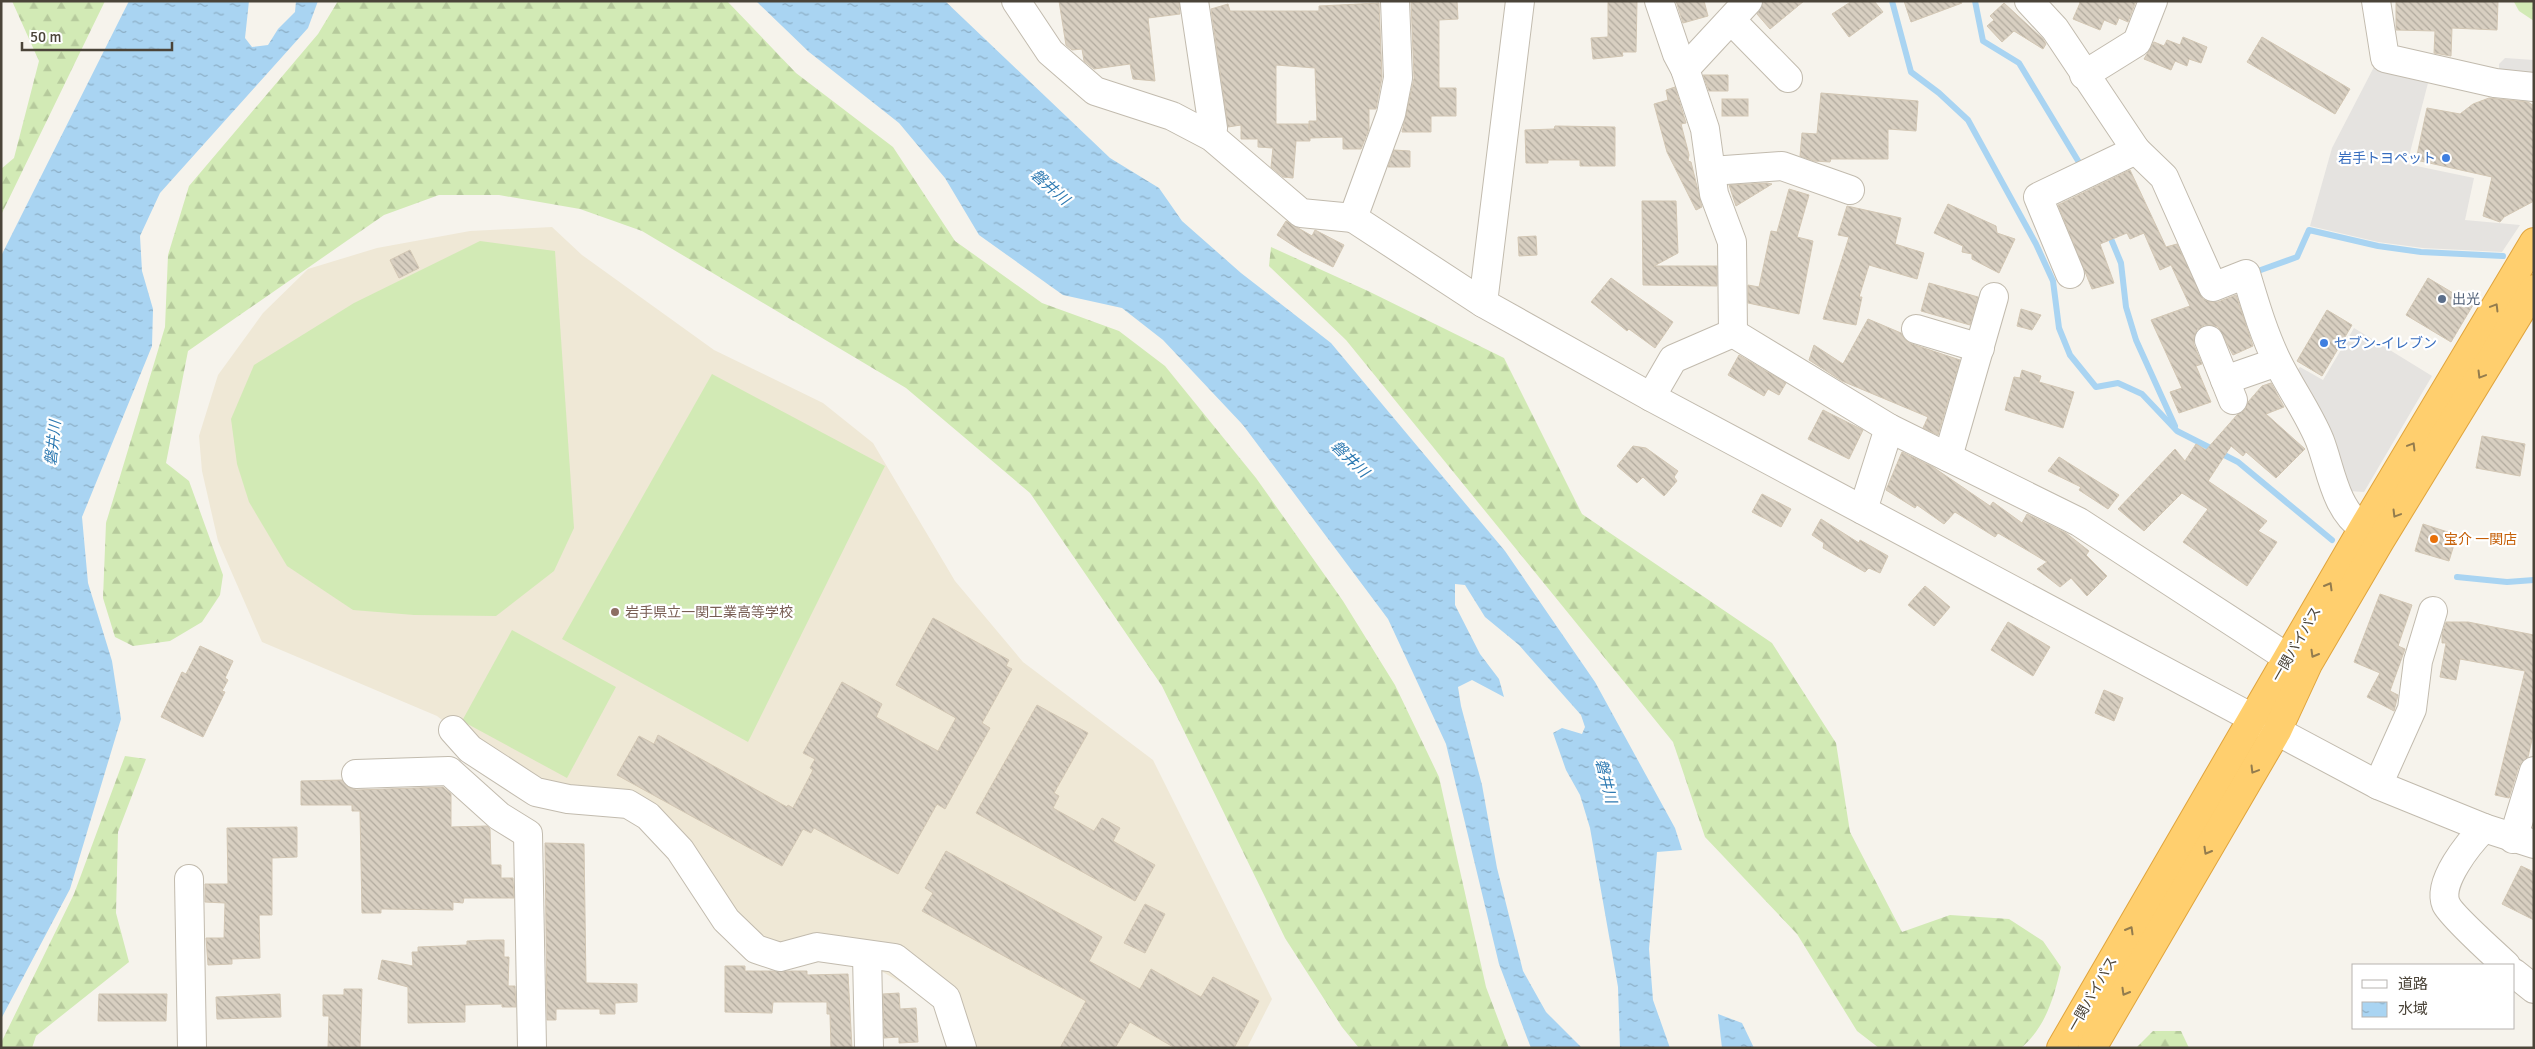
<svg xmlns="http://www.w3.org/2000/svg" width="2535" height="1049" font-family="Signika,'Noto Sans JP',sans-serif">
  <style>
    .education { fill: #efe8d6 }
    .forest { fill: url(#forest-firs) }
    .pitch { fill: #d2eab5 }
    .parking { fill: #e5e3e0 }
    .water { fill: url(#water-ripples) }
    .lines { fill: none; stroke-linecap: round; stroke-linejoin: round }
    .stream { stroke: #a9d4f2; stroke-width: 6 }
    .building { fill: url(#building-back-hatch); stroke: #d3c7b4; fill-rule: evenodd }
    .minor-casing { stroke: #c2bbae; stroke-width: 30 }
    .highway-casing { stroke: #e0a43c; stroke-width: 30 }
    .minor { stroke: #fff; stroke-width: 28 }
    .highway { stroke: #ffcf6e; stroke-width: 28 }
    .oneway { stroke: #937c4e }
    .shop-dot { fill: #3f7fe0; stroke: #fff; stroke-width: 2 }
    .service-dot { fill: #5c6f8a; stroke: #fff; stroke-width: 2 }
    .food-dot { fill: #e8710a; stroke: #fff; stroke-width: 2 }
    .education-dot { fill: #8d6e63; stroke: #fff; stroke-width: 2 }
    .labels { text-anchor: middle; stroke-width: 4.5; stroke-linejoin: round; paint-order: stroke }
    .shop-label { font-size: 14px; fill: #366cbe; stroke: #fff; text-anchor: end }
    .service-label { font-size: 14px; fill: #4e5e75; stroke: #fff; text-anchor: start }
    .food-label { font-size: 14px; fill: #c56008; stroke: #fff; text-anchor: start }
    .education-label { font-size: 14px; fill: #785e54; stroke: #fff; text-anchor: start }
    .street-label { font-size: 14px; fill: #4b4439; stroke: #fff }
    .water-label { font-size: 15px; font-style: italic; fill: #2e7ab2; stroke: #fff }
  </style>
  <defs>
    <pattern id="forest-firs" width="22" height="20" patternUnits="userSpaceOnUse" patternTransform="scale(1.25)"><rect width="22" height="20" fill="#d2eab5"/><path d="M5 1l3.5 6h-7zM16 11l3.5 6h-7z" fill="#b6ca9c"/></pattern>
    <pattern id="water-ripples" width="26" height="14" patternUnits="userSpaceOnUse" patternTransform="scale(1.25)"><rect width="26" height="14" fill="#a9d4f2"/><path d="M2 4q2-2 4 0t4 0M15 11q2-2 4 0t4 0" fill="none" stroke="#8caec5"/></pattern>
    <pattern id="building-back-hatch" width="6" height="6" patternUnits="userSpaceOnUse" patternTransform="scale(1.25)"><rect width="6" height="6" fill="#d8cfc1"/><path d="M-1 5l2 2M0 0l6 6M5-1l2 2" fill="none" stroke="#b1aa9e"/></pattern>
  </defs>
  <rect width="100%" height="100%" fill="#f6f3ec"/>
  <polygon class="education" points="552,227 582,255 714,350 823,403 873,443 955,581 1023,662 1153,760 1272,999 1247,1048 951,1048 940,1005 822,937 769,944 738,922 665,821 540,783 472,743 437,716 262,642 218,541 202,471 199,436 218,375 263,313 308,269 377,248 470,231"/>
  <g class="forest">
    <polygon points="12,1 105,1 1,215 1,169 14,158 39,61"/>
    <polygon points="338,1 727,1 796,73 893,147 955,241 1042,303 1119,331 1165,366 1256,478 1343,601 1395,685 1439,777 1486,987 1509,1048 1359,1048 1342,1027 1285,938 1162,686 1030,493 906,388 642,231 580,209 499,195 439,195 384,215 188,351 166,463 189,481 223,575 220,595 202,622 170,641 133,646 115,637 103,598 106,523 165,327 168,255 189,186 318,34"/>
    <polygon points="2534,1 2534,21 2519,11 2514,2"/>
    <path d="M1271 247 1368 291 1504 358 1582 514 1772 643 1836 743 1850 832 1902 932 1950 915 2009 919 2043 941 2061 967C2054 997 2046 1027 2021 1048H1879L1857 1031 1797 934 1705 837 1673 742 1346 340 1269 266Z"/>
    <polygon points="125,756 146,759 118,832 116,913 129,962 36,1036 32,1048 1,1048 1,1043 74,894"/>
    <polygon points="2153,1031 2181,1031 2189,1048 2136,1048"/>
  </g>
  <g class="pitch">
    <polygon points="480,241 555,251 574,528 554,571 496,616 414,615 353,610 287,566 249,502 237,464 231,419 254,365 354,303"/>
    <polygon points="712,374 885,466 748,742 562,639"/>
    <polygon points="512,630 616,687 567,778 462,721"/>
  </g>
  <g class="parking">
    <polygon points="2505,58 2534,60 2534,81 2499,78 2499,64"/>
    <polygon points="2376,63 2407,78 2428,83 2407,164 2474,178 2465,220 2520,225 2502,252 2423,248 2378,242 2310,226 2332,148"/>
    <polygon points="2354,328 2432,376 2364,492 2348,491 2295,373 2300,367 2323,380"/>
  </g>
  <g class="water">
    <polygon points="129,1 249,1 245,38 252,47 268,45 278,29 295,12 296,1 318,1 308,28 160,193 140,236 142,271 153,309 152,346 82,517 88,583 112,661 121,719 70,889 1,1019 1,256"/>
    <polygon points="756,1 945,1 1110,158 1159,188 1182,221 1241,273 1331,343 1505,551 1595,682 1675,828 1682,850 1657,852 1649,949 1653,1000 1670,1048 1620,1048 1618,987 1590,828 1580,795 1566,770 1553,733 1562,728 1582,734 1585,727 1581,715 1519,645 1485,617 1465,585 1455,584 1455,605 1480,654 1499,679 1504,697 1472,680 1458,687 1461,706 1482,785 1497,868 1523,971 1546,1012 1582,1048 1531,1048 1499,964 1446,744 1388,619 1243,425 1163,340 1122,308 1063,295 979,235 945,178 899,123 809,52"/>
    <polygon points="1718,1014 1742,1023 1754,1048 1722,1048"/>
  </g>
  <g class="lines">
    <g class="stream">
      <polyline points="1892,1 1911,72 1939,93 1968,120 2036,244 2053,281 2059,328 2070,355 2096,387 2118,383 2142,394 2177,431 2238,462 2332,540"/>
      <polyline points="1975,1 1983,41 2019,63 2083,169"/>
      <polyline points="2109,234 2121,263 2126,307 2136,340 2175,426"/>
      <polyline points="2258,271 2297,257 2309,230 2378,246 2421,252 2503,256"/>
      <polyline points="2457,577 2507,582 2534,580"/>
    </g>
  </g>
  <g class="building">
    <polygon points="1059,1 1179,1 1180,14 1148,18 1155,81 1133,79 1130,64 1094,69 1084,61 1082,49 1072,50 1066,45"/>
    <polygon points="1457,1 1458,19 1439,20 1439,88 1456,88 1456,116 1431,116 1431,132 1402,132 1414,78 1411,2"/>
    <polygon points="1608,1 1637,1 1636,52 1622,52 1623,56 1593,59 1591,38 1608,37"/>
    <polygon points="1676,1 1704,1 1708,16 1683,23"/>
    <polygon points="1763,1 1804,1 1770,29 1757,14"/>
    <polygon points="1852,1 1874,1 1883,12 1849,37 1832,14"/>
    <polygon points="1904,1 1961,1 1962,3 1911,22"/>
    <polygon points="2078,1 2136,1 2128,22 2119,18 2116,25 2104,20 2100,30 2073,19 2080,3"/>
    <polygon points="2396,1 2498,1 2497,30 2452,28 2451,56 2434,53 2435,31 2396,30"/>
    <path d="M1379 3 1382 77 1376 109H1369V129L1361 149H1343V137L1310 138V141H1296L1293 178 1283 177 1271 167 1273 148 1258 147V139H1241V125L1228 127 1211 9 1228 4 1230 11H1319V6ZM1276 65 1315 68 1317 121H1309V130V124H1276Z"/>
    <polygon points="2004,3 2043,39 2046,44 2043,49 2014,31 2002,42 1987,26 1994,20 1990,16"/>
    <polygon points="2183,37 2207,47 2201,63 2189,59 2187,66 2175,61 2171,70 2144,59 2154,42 2164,46 2167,40 2180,45"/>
    <polygon points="2262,37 2350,89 2335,114 2247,62"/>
    <polygon points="1703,75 1728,75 1728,91 1709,91"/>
    <polygon points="1675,87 1686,123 1681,124 1689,155 1688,161 1691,162 1702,207 1696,210 1667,152 1654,104 1668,100 1666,90"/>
    <polygon points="1821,93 1918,101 1916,131 1888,129 1888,159 1831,159 1830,162 1814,161 1800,156 1802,133 1817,134"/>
    <polygon points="2489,98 2528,102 2534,106 2534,201 2504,217 2500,222 2483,216 2492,177 2416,160 2427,108 2460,114 2473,104"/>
    <rect x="1722" y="99" width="26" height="17"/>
    <polygon points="1555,126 1615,127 1615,166 1580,166 1580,160 1548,160 1548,163 1526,163 1525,130 1554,129"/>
    <polygon points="1394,150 1410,151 1410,167 1388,167"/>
    <polygon points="2130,170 2166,247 2177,244 2203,299 2210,302 2218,302 2236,295 2253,346 2233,355 2218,327 2211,325 2204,325 2197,330 2194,337 2194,345 2202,364 2196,366 2211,402 2179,413 2170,392 2182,388 2151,320 2190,306 2171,265 2160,270 2144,233 2130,239 2127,233 2100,244 2114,283 2092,289 2058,205"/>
    <polygon points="1767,183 1772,184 1736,206 1729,185"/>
    <polygon points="1789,189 1809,195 1797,237 1813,241 1799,314 1748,303 1748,285 1759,287 1771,231 1777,232"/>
    <polygon points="1642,201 1676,201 1678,253 1654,266 1717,266 1717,286 1643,285"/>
    <polygon points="1948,204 1996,226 1997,233 2015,239 1999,273 1972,259 1972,254 1962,252 1963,246 1934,233"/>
    <polygon points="1847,206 1901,218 1895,244 1924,253 1917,279 1869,265 1859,297 1862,297 1856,325 1823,319 1849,237 1838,235"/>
    <polygon points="1286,221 1312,236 1315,230 1344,245 1333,267 1303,252 1277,235"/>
    <polygon points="1536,236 1537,255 1519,256 1518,237"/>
    <polygon points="410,250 419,268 399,278 390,260"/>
    <polygon points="1611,278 1673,322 1655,348 1629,329 1627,331 1591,302"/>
    <polygon points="2428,278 2473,305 2451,342 2406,315"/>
    <polygon points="1929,283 1978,297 1970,325 1921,311"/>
    <polygon points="2021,309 2041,315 2032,330 2017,326"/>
    <polygon points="2327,310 2352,325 2322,376 2297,361"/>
    <polygon points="1868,319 1901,333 1905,340 1912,344 1960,360 1938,435 1923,428 1928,417 1842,381 1809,360 1814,345 1843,364"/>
    <polygon points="1739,355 1786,383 1779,395 1768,389 1764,396 1728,375"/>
    <polygon points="2022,370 2041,376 2039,382 2074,392 2063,428 2005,410 2014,377 2020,378"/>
    <polygon points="2271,383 2284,407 2266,414 2305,449 2276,478 2246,452 2243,456 2231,446 2208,481 2267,521 2258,531 2277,542 2247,586 2183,542 2208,509 2182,493 2144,531 2118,509 2175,449 2185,461 2196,444 2206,450 2237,415 2245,410 2248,402 2262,386"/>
    <polygon points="1823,410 1863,430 1849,459 1808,439"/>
    <polygon points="2482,436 2525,444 2520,476 2476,468"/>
    <polygon points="1633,446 1646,448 1678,471 1674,477 1677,481 1664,496 1643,477 1637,483 1617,466"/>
    <polygon points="1902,452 1933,467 1990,506 1993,502 2022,523 2027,514 2066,533 2089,551 2086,555 2107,576 2087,596 2071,578 2060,587 2037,569 2047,562 1998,533 1995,537 1955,512 1944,524 1917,505 1915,508 1886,490"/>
    <polygon points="2059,457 2119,495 2108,509 2079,490 2081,487 2048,471"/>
    <polygon points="1762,494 1791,509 1781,527 1752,512"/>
    <polygon points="1821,519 1859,543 1860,540 1888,556 1880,573 1869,568 1865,572 1823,548 1824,543 1812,535"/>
    <polygon points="2423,524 2457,535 2449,561 2415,551"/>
    <polygon points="1925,586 1950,607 1934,626 1908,605"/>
    <polygon points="2380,594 2412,605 2398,646 2405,649 2390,691 2398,695 2394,711 2367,697 2380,673 2354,662"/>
    <polygon points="933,618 1009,660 1006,666 1012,669 982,723 990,728 945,809 937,804 898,874 814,828 811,833 803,829 782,866 617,775 639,736 654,744 658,735 787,807 788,805 793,808 813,770 810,768 815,759 803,753 842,682 882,704 876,717 938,751 956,718 896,685"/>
    <polygon points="2008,622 2050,647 2033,676 1991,650"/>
    <polygon points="2446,622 2468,622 2534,635 2534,731 2528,757 2519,766 2509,798 2495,795 2525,671 2460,659 2456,680 2440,677 2446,643 2442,643 2442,634"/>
    <polygon points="200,646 233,661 225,678 228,680 222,691 225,692 203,737 161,717 182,672 186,674"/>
    <polygon points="2104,690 2123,698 2114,721 2095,713"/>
    <polygon points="1037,705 1088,733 1054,793 1059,796 1053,808 1094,831 1102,818 1120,828 1113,841 1155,865 1135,901 976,813"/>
    <polygon points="342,780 348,787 356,790 443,787 451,794 451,827 487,826 490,829 491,865 501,865 501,878 513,878 514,898 464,898 463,903 453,902 453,910 381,909 381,913 362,913 360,811 352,811 352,805 301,805 301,781"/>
    <polygon points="297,827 297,857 272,858 272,915 259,915 260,958 232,959 232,964 208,965 206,938 224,938 225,903 205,902 205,884 228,884 227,828"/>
    <polygon points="545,843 584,844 586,983 637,984 637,1002 615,1003 615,1014 600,1014 600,1009 556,1009 556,1020 547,1020"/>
    <polygon points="946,851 1102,937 1089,961 1140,989 1151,969 1201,997 1213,977 1259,1001 1234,1048 1175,1048 1130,1022 1115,1048 1060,1048 1086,1001 922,911 933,893 925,888"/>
    <polygon points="2521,866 2534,872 2534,920 2502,904"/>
    <polygon points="1145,904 1165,914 1145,953 1124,943"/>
    <polygon points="488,940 504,940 504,957 509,957 508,986 515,986 516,1007 502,1007 502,1004 465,1005 465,1022 408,1023 408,987 378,979 382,960 413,966 412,952 418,952 418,947 467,945 467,941"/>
    <polygon points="725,966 745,966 745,971 807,971 807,975 848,974 852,1048 831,1048 830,1014 827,1014 827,1002 773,1002 772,1013 725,1012"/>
    <polygon points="344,989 362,989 360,1048 328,1048 329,1016 323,1016 323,995 344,995"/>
    <polygon points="899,993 900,1009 916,1008 918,1042 899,1043 899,1037 884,1038 883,994"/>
    <polygon points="99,994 167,994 166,1021 98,1021"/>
    <polygon points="280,994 281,1017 217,1019 216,997"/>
  </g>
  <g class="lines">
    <g class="minor-casing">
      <g id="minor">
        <polyline points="1016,1 1050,52 1095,91 1172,116 1212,137 1301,213 1353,218"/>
        <polyline points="1194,1 1213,128 1212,137"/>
        <polyline points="1395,1 1398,78 1391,114 1353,218 1483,303"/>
        <polyline points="1520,1 1483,303 1651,397 2378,785 2484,828 2534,844"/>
        <path d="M2029 1 2055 29 2136 150 2164 177 2213 287 2246 274C2255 304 2264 335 2278 363 2291 389 2309 414 2320 441 2331 470 2335 509 2363 528"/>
        <polyline points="2376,1 2385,58 2495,83 2534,87"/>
        <polyline points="1731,20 1788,78"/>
        <polyline points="1685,69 1748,1"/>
        <polyline points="2084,75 2137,42 2153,1"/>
        <polyline points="1711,171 1782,166 1850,190"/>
        <polyline points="2070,274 2038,197 2136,150"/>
        <polyline points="1916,329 1980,348"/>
        <polyline points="1733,333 1889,428 2079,522 2288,658"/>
        <polyline points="2209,340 2233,400"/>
        <polyline points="2225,380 2277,362"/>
        <polyline points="1651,397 1673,359 1733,333 1732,242 1714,194 1705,129 1685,69 1677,54 1659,1"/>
        <polyline points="1948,457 1994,297"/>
        <polyline points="1863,510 1889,428"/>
        <polyline points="453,730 470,749 536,792 568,799 628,804 648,816 680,850 726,920 756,949 780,957 817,947 895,958 946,998 962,1048"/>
        <polyline points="356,774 449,771 499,816 528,834 532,1048"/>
        <polyline points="2378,785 2412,709 2418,661 2433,611"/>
        <path d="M2484 828C2469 843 2437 882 2446 904 2450 914 2495 955 2506 965"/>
        <polyline points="2513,839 2534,771"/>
        <polyline points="189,879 192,1048"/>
        <polyline points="867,955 869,1048"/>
        <polyline points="2514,973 2534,989"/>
      </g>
    </g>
    <g class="highway-casing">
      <g id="highway">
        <polyline points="2061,1048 2363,528 2534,242"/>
        <polyline points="2092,1048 2277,731 2308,664 2380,541 2534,289"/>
      </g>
    </g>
    <use href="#minor" class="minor"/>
    <use href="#highway" class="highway"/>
  </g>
  <defs><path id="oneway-chevron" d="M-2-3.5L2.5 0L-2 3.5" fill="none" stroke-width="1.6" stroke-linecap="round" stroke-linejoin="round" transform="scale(1.25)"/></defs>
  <g class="oneway">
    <use href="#oneway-chevron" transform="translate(2495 307) rotate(-59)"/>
    <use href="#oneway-chevron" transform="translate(2481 375) rotate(121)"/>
    <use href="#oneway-chevron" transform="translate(2412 446) rotate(-59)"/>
    <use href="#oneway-chevron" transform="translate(2396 514) rotate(121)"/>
    <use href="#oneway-chevron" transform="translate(2329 586) rotate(-60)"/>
    <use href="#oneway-chevron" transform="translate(2314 654) rotate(120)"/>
    <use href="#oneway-chevron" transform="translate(2254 770) rotate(121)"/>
    <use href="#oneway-chevron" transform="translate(2207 851) rotate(120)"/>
    <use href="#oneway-chevron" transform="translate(2130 930) rotate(-60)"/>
    <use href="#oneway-chevron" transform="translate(2125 992) rotate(120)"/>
  </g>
  <g class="shop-dot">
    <circle cx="2446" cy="158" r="5"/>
    <circle cx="2324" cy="343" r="5"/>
  </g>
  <circle class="service-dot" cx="2442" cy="299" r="5"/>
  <circle class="food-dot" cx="2434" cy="539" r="5"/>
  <circle class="education-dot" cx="615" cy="612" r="5"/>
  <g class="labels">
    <g class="shop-label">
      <text x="2436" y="163">岩手トヨペット</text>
      <text x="2334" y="348" text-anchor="start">セブン-イレブン</text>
    </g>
    <g class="service-label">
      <text x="2452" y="304">出光</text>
    </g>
    <g class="food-label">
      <text x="2444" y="544">宝介 一関店</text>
    </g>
    <g class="education-label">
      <text x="625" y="617">岩手県立一関工業高等学校</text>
    </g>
    <g class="street-label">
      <text transform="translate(2296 644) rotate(-60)" y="5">一関バイパス</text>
      <text transform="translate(2092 994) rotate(-60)" y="5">一関バイパス</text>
    </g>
    <g class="water-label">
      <text transform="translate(1050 187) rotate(41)" y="5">磐井川</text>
      <text transform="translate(53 443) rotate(-84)" y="5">磐井川</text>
      <text transform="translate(1350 459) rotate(44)" y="5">磐井川</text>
      <text transform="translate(1606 781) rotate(76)" y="5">磐井川</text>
    </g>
  </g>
  <rect width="2535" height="1049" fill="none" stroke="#4b4439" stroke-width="5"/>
  <rect x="2352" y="964" width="162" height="65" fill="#ffffff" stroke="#b7b4b0"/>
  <rect x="2362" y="980" width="25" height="8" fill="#ffffff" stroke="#b7b4b0"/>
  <text x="2398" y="989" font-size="15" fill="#4b4439">道路</text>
  <rect x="2362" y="1002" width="25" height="15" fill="url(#water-ripples)" stroke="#b7b4b0"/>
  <text x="2398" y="1014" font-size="15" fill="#4b4439">水域</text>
  <path d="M22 42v8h150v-8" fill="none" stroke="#4b4439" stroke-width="2.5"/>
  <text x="30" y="42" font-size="15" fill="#4b4439" stroke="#ffffff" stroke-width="4" paint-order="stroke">50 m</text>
</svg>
